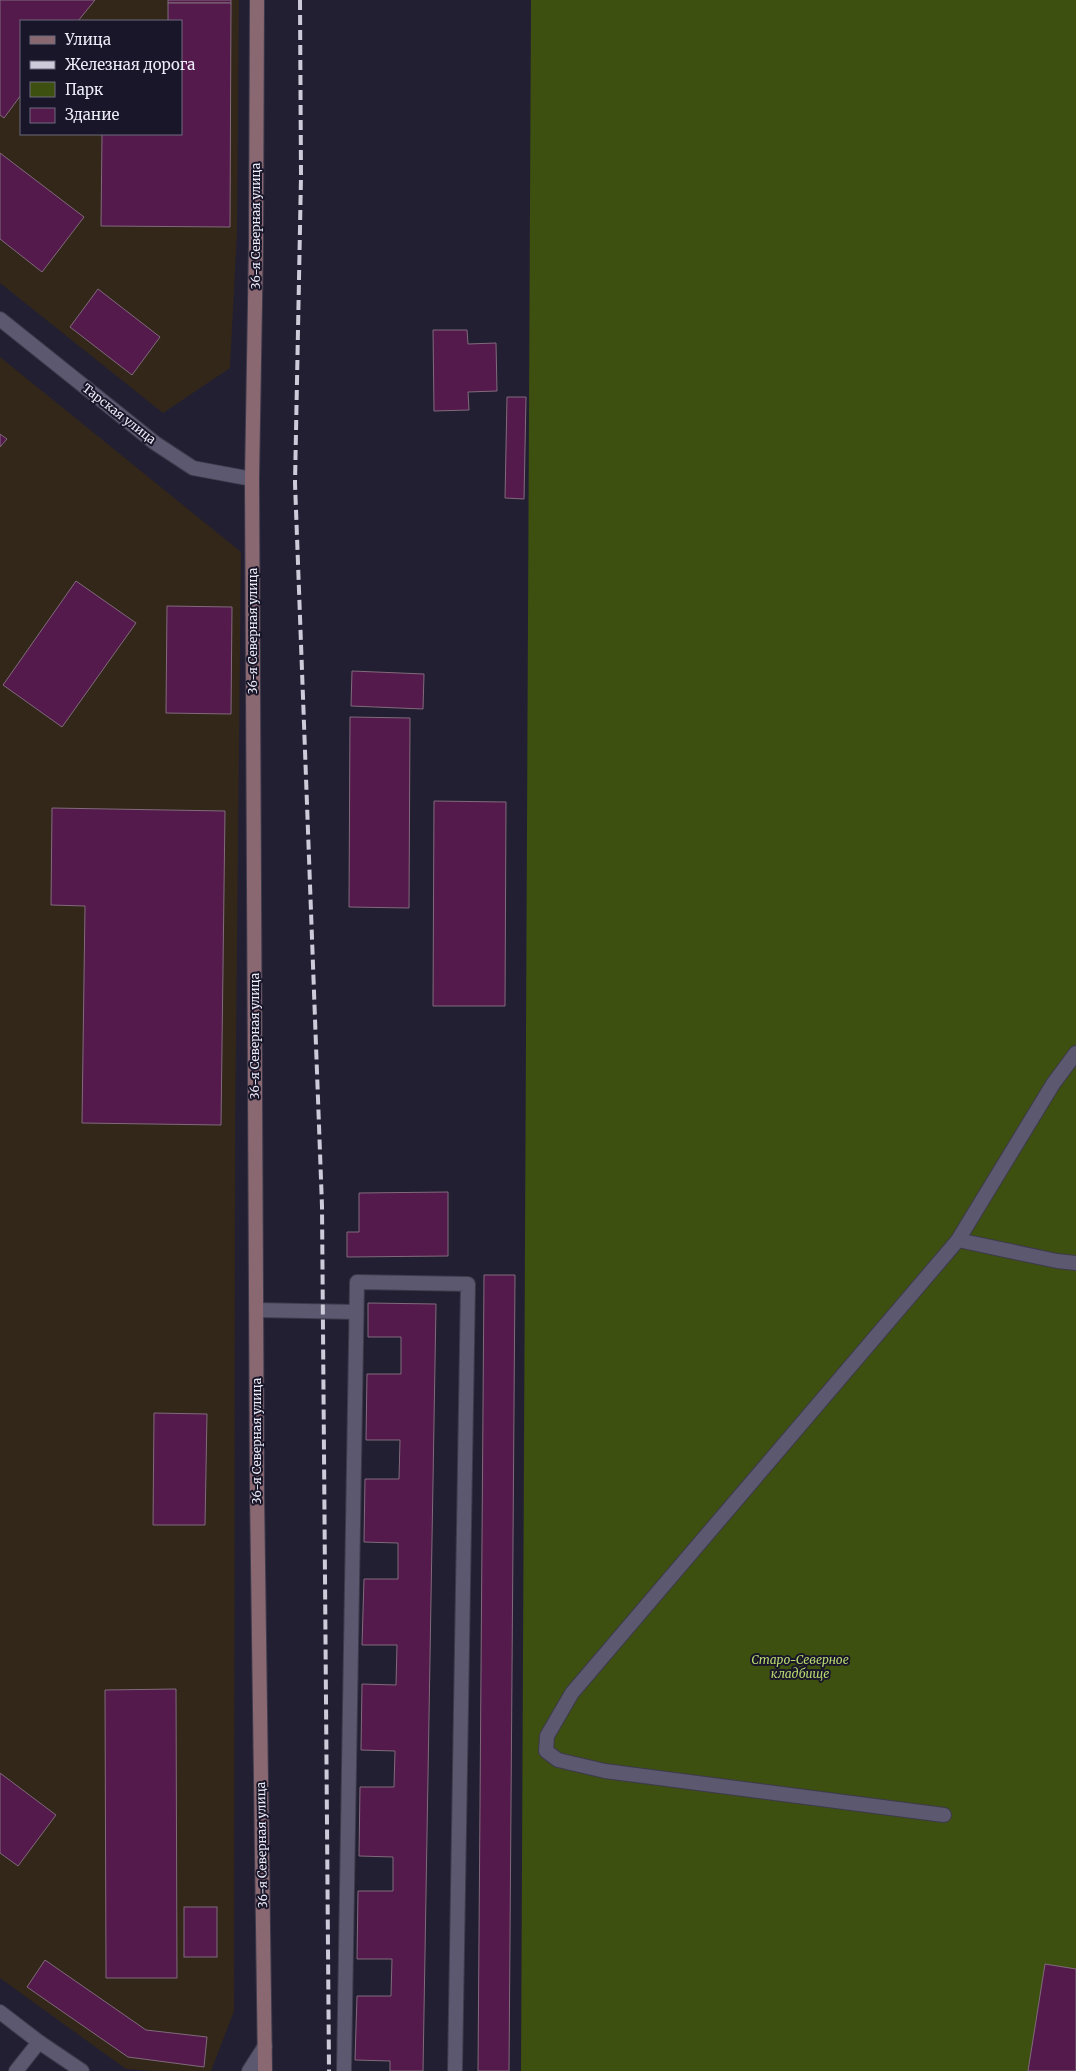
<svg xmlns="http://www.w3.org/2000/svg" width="1076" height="2071" font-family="Merriweather,serif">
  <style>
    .industrial { fill: #322719; fill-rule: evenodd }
    .green { fill: #3e5010 }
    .building { fill: #541a4c; stroke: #806a7b }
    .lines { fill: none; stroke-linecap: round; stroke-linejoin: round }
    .service-casing { stroke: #3d3a4b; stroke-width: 16 }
    .minor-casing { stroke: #3d3a4b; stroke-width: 16 }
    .secondary-casing { stroke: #3d3a4b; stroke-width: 16 }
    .service { stroke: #5b586f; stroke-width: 14 }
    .minor { stroke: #5b586f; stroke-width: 14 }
    .secondary { stroke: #896872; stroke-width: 14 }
    .rail { stroke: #cdcbd9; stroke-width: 4; stroke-dasharray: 10 5; stroke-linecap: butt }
    .labels { text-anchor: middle; stroke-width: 4; stroke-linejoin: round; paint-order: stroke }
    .street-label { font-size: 12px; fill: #ecebf8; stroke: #191629 }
    .park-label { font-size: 12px; font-style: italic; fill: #b9db71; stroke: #191629 }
  </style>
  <rect width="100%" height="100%" fill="#221f33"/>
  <g class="industrial">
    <path d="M0 0H239L237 233 230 368 163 413 0 283ZM21 21H181V134H21Z"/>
    <polygon points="0,357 241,552 235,1141 234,2011 211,2071 152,2071 126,2069 0,1978"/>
  </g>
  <polygon class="green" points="531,0 1076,0 1076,2071 521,2071"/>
  <g class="building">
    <polygon points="0,0 95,0 78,21 21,21 21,95 4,118 0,115"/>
    <rect x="168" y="0" width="63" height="3"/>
    <polygon points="168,3 231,3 230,227 101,226 102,134 181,134 181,21 168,21"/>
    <polygon points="0,153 84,217 42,272 0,239"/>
    <polygon points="98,289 160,337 132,375 70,327"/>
    <polygon points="433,330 467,330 468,344 496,343 497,391 468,392 469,410 434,411"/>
    <polygon points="507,397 526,397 524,499 505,498"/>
    <polygon points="0,434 7,439 0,447"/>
    <polygon points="76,581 136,623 62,727 3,685"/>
    <polygon points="167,606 232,607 231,714 166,713"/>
    <polygon points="352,671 424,674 423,709 351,706"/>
    <polygon points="350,717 410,718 409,908 349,907"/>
    <polygon points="434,801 506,802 505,1006 433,1006"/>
    <polygon points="52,808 225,811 221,1125 82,1123 85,906 51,905"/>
    <polygon points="448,1192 448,1256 347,1257 347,1232 359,1232 359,1193"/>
    <polygon points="484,1275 515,1275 509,2071 478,2071"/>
    <polygon points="368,1303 436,1304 423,2071 390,2071 390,2061 355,2060 357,1996 391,1996 392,1959 357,1959 358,1891 393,1891 393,1857 359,1856 360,1787 394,1787 395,1751 361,1750 362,1684 396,1685 397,1645 362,1645 364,1579 398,1579 398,1543 364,1542 365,1479 399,1479 400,1440 366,1440 367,1374 401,1374 401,1337 368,1337"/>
    <polygon points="154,1413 207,1414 205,1525 153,1525"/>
    <polygon points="176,1689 177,1978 106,1978 105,1690"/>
    <polygon points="0,1773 56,1815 18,1866 0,1853"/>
    <rect x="184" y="1907" width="33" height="50"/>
    <polygon points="45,1960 146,2030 207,2037 204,2067 128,2057 27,1987"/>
    <polygon points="1045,1964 1076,1969 1076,2071 1028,2071"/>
  </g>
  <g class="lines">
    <g class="service-casing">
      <g id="service">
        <polyline points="958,1240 1057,1261 1076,1263"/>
        <polyline points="257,1310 356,1312"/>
        <polyline points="944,1815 605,1771 558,1760 546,1751 547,1736 572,1693 958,1240 1053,1084 1076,1053"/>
        <polyline points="16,2071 39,2042"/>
        <polyline points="344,2071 357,1282 468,1284 455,2071"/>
      </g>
    </g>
    <g class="minor-casing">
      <g id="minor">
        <polyline points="0,319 155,443 193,468 252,479"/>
        <polyline points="0,2012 39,2042 82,2071"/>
        <polyline points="249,2071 265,2046"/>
      </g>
    </g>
    <g class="secondary-casing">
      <polyline id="secondary" points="257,0 256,244 252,479 257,1492 265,2071"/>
    </g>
    <use href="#service" class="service"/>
    <use href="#minor" class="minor"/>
    <use href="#secondary" class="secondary"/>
    <polyline class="rail" points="300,0 301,177 295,483 322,1206 329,2071"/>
  </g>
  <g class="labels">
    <g class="street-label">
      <text transform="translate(256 226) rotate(-90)" y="4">36-я Северная улица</text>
      <text transform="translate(119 414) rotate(38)" y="4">Тарская улица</text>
      <text transform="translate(253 631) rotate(-90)" y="4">36-я Северная улица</text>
      <text transform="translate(255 1036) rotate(-90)" y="4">36-я Северная улица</text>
      <text transform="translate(257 1441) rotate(-90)" y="4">36-я Северная улица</text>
      <text transform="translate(262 1845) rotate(-91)" y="4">36-я Северная улица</text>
    </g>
    <g class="park-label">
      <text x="800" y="1664">Старо-Северное<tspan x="800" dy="14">кладбище</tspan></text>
    </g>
  </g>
  <rect x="20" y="20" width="162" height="115" fill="#191629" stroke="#6d6b7c"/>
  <rect x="30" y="36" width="25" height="8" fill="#896872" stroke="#6d6b7c"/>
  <text x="65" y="45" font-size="15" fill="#ecebf8">Улица</text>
  <rect x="30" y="61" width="25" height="8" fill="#cdcbd9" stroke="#6d6b7c"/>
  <text x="65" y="70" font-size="15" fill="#ecebf8">Железная дорога</text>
  <rect x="30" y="82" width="25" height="15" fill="#3e5010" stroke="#6d6b7c"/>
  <text x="65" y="95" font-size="15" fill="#ecebf8">Парк</text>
  <rect x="30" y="108" width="25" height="15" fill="#541a4c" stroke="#6d6b7c"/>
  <text x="65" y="120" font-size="15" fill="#ecebf8">Здание</text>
</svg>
